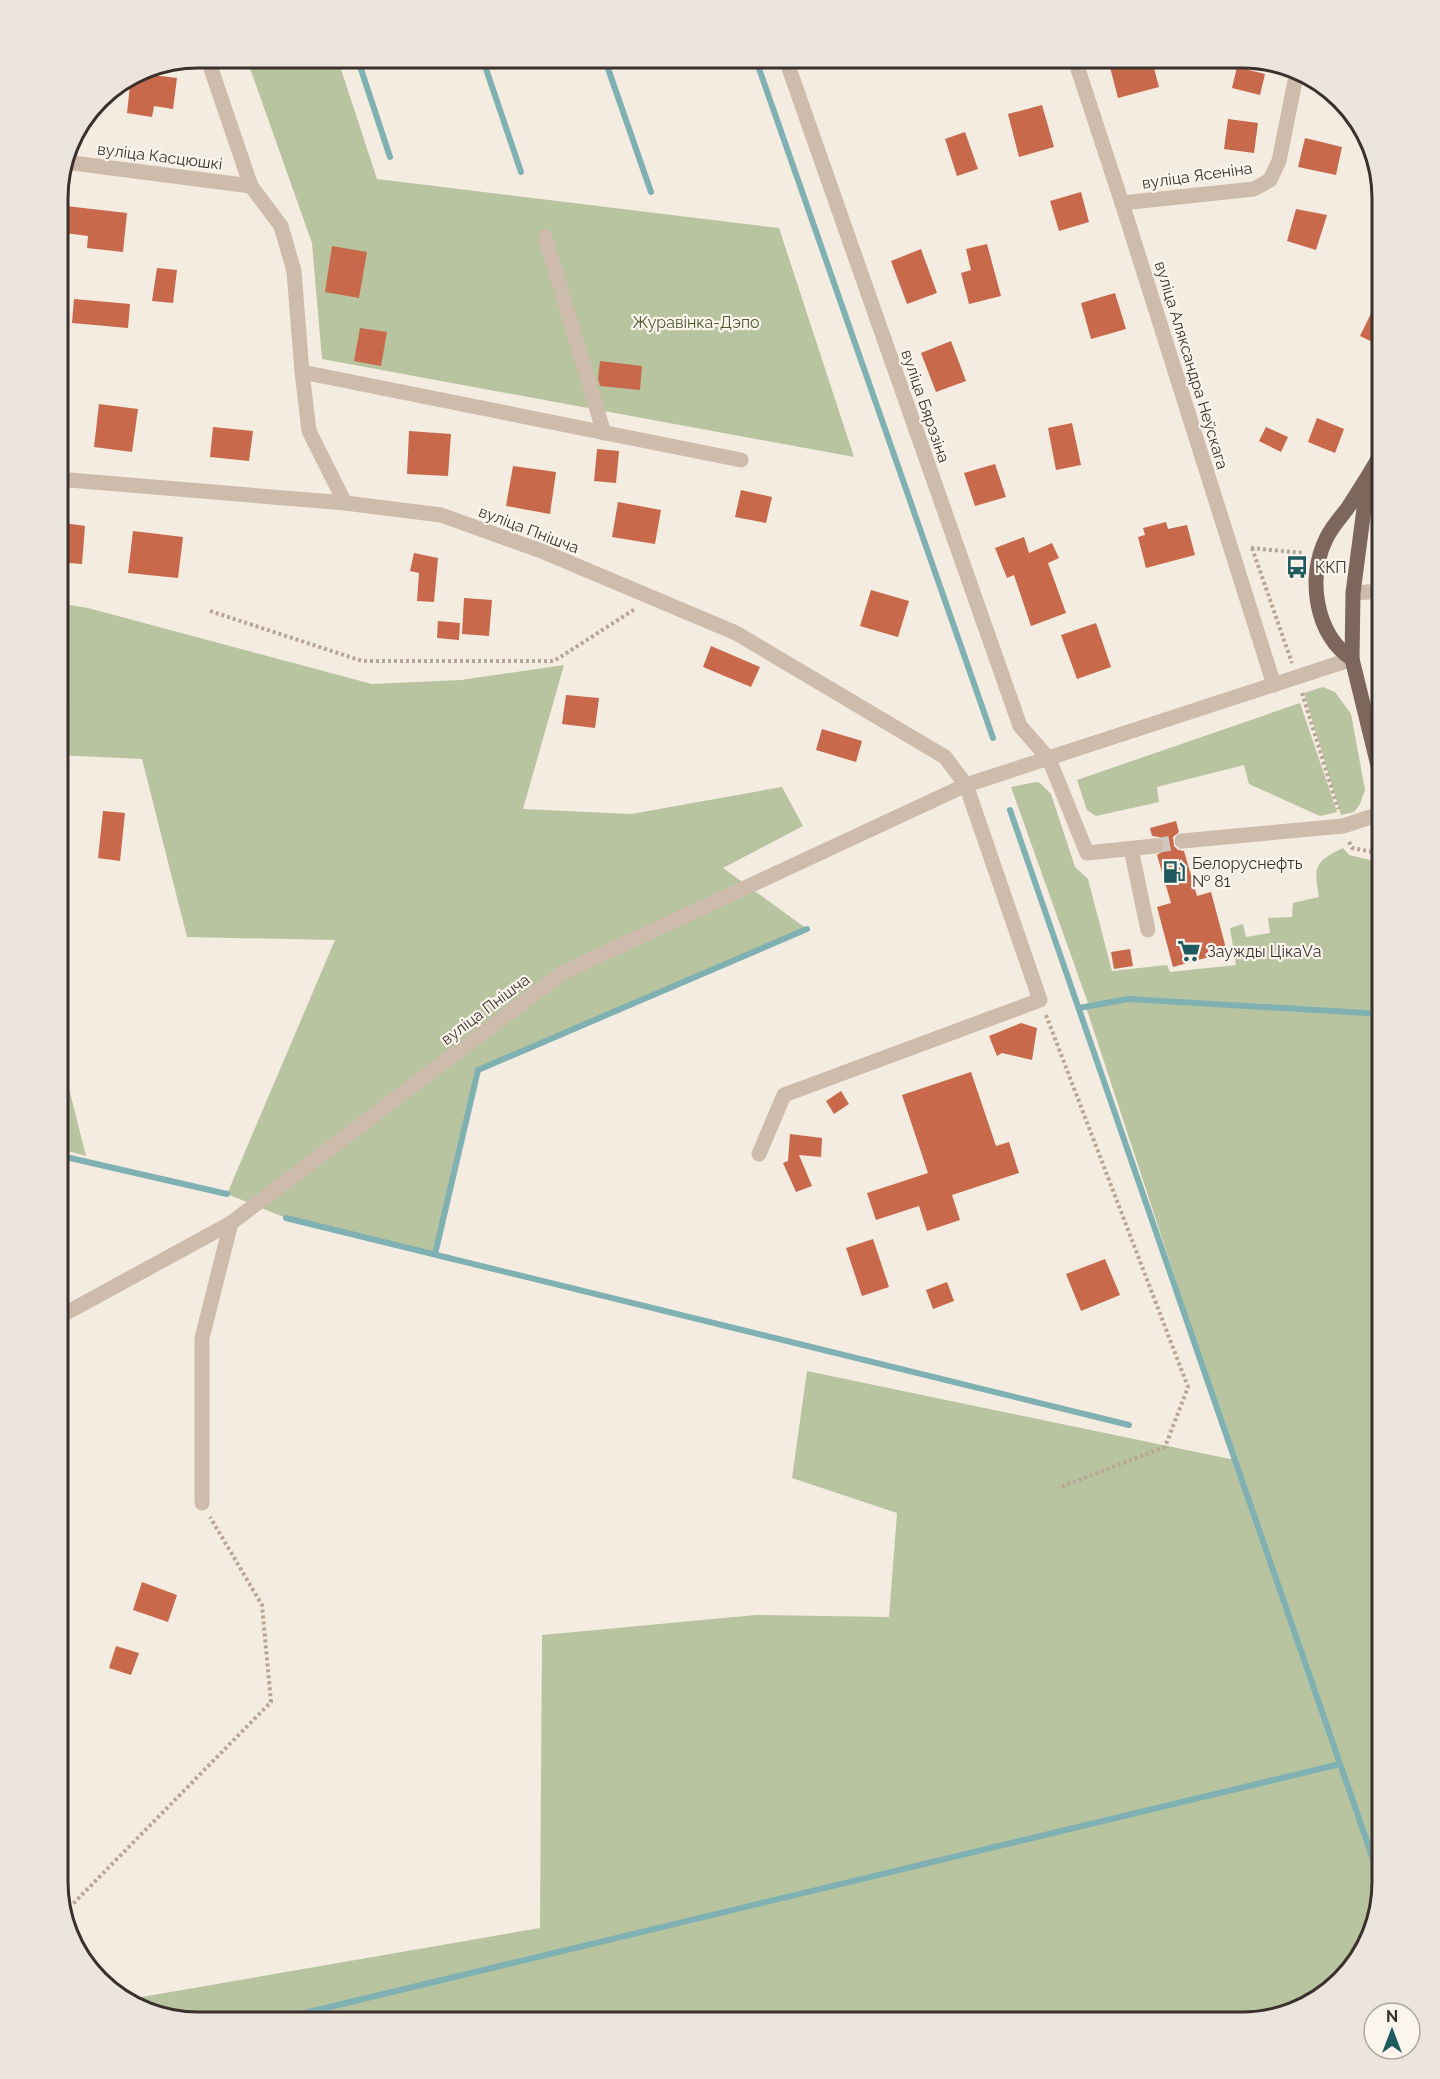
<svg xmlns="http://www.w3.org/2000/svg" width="1440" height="2079" font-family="Raleway,sans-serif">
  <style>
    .green { fill: #b8c4a0 }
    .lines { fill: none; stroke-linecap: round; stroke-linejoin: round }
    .stream { stroke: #7fb0b2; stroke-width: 6 }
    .building { fill: #c8694b }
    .minor-tunnel { stroke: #cfc6bd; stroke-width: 15; stroke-dasharray: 15 8; stroke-linecap: butt }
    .path { stroke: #b9a596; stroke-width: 4; stroke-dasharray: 3 3; stroke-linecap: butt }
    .minor { stroke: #cdbbac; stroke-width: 15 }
    .major { stroke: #7d675c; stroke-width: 15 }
    .labels { text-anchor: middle; stroke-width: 4.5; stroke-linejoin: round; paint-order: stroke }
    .street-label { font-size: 16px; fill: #3b302b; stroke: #fbf5ee }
    .park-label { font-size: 16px; fill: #4a5a2e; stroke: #fbf5ee }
    .poi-label { font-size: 16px; fill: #3b302b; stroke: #fbf5ee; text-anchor: start }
    .rim { fill: none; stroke: #3b302b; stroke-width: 3 }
  </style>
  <rect width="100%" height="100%" fill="#f4ebe1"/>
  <g class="green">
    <polygon points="246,57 337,57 377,179 779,228 854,457 322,359 312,243"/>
    <polygon points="57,603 88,608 372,684 461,680 564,665 523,809 631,814 782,787 803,826 723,868 807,929 478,1070 435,1254 286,1218 227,1194 335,940 187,937 142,759 57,755"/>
    <polygon points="1323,687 1335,692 1351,714 1365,790 1360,804 1354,812 1341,815 1304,693"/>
    <polygon points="1300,703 1337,812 1320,816 1249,784 1244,765 1157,787 1159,802 1096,816 1087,810 1077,780"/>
    <path d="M1036 782 1040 783 1051 794 1075 867 1088 879 1112 971 1167 965 1170 972 1236 965 1230 928 1243 924 1246 937 1270 933 1268 918 1292 917 1293 903 1319 897C1314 868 1313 862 1343 848L1349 855 1383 863V1881L1364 1952 1312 2003 1242 2022H189L127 2003 124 2000 540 1928 542 1635 756 1615 889 1617 897 1513 792 1478 807 1371 1235 1460 1086 1007 1088 1003 1011 787Z"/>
    <polygon points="57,1041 86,1156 57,1148"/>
  </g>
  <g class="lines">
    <g class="stream">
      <polyline points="357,57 390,157"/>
      <polyline points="482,57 521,172"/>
      <polyline points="604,57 651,192"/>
      <polyline points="755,57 993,738"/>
      <polyline points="1010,810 1382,1885"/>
      <polyline points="1079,1008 1128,999 1383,1014"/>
      <polyline points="57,1155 227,1194"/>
      <polyline points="286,1218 1129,1425"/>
      <polyline points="435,1254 478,1070 807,929"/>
      <polyline points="267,2022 1340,1764"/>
    </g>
  </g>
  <g class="building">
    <polygon points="1133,57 1151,57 1159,87 1118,98 1109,63"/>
    <polygon points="1237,67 1265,74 1260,95 1232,88"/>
    <polygon points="136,73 177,78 173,109 154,106 152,117 127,113 131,76"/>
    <polygon points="1042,105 1054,147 1019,157 1008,114"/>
    <polygon points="1228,119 1258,123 1254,153 1224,149"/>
    <polygon points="965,132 978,169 957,176 945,139"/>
    <polygon points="1305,138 1342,147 1336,175 1298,167"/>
    <polygon points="1081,192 1089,222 1059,231 1050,201"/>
    <polygon points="57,205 127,213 123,252 87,248 88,236 57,232"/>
    <polygon points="1296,209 1327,215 1316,250 1287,241"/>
    <polygon points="987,244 1001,296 969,304 961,273 971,270 966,249"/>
    <polygon points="332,246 367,252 359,298 325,292"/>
    <polygon points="921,249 937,293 907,304 891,261"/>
    <polygon points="157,268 177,270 173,303 152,301"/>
    <polygon points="1383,289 1383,347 1360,336"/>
    <polygon points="1115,293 1126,329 1091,339 1081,303"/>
    <polygon points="74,299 130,304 128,328 72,323"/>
    <polygon points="360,328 387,332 381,366 354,361"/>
    <polygon points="951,341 966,381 936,392 921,353"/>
    <polygon points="600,361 642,366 640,390 600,386 598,379"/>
    <polygon points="99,404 138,409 132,452 94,447"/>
    <polygon points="1317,418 1344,429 1335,453 1308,442"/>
    <polygon points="1072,423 1081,465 1056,470 1048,428"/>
    <polygon points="213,427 253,431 249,461 210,457"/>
    <polygon points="1266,427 1288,437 1281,452 1259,441"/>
    <polygon points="409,431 451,434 448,476 407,474"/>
    <polygon points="597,449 619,451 616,483 594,481"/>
    <polygon points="995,464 1006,497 975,506 964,473"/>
    <polygon points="513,466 556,472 550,514 506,506"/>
    <polygon points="741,490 772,497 766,523 735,517"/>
    <polygon points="618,502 661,510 655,544 612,537"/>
    <polygon points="57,522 85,526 82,564 57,562"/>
    <polygon points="1166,522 1168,529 1187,525 1195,555 1146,568 1138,537 1145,535 1143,528"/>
    <polygon points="133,531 183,537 178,578 128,573"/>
    <polygon points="1024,537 1029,553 1052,543 1059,558 1048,563 1066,613 1031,626 1014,575 1007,578 995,548"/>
    <polygon points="414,553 438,558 434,602 417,601 419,573 410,571"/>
    <polygon points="871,590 909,601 898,637 860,626"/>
    <polygon points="464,598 492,600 489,636 462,634"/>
    <polygon points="438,621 460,623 459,640 437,638"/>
    <polygon points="1096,623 1111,667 1077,679 1061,635"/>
    <polygon points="711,646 760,667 751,687 703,667"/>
    <polygon points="566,695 599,698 595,728 562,724"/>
    <polygon points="822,729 862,741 856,762 816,750"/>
    <polygon points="103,811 125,813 120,861 98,858"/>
    <polygon points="1176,821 1179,832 1173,837 1174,846 1178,850 1184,851 1197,896 1211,892 1227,952 1173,967 1157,907 1171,903 1157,855 1164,850 1165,844 1159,837 1152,836 1150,828"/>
    <polygon points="1130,949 1133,966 1114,969 1111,952"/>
    <polygon points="1021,1023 1037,1028 1032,1060 1002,1053 997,1056 989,1036"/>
    <polygon points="971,1072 996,1146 1009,1142 1019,1173 952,1195 960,1220 927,1231 919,1206 876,1220 867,1193 928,1173 902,1095"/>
    <polygon points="841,1091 849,1104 834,1114 826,1101"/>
    <polygon points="790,1134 822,1138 821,1157 799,1155 812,1186 796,1192 783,1163 788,1161"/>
    <polygon points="873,1239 889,1287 862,1296 846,1248"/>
    <polygon points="1105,1259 1120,1295 1081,1311 1066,1274"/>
    <polygon points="947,1282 954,1301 933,1309 926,1290"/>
    <polygon points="142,1582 177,1595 168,1622 133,1610"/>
    <polygon points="116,1646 139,1653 131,1675 109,1668"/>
  </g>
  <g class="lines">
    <polyline class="minor-tunnel" points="1155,846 1182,841"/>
    <g class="path">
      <polyline points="1251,548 1303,553"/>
      <polyline points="1252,548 1292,663"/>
      <polyline points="210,611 362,661 554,661 635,609"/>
      <polyline points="1302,693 1338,809"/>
      <polyline points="1349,842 1352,848 1383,854"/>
      <polyline points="1046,1015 1188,1387 1165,1447 1058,1488"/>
      <polyline points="65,1912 271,1702 262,1605 210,1517"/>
    </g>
    <g class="minor">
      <polyline points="207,57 251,186 281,226 294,271 302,372 309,431 345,503"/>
      <polyline points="785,57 1020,726 1049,759 1087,853 1155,846"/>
      <polyline points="1074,57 1122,203 1274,685"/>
      <polyline points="65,162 251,186"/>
      <polyline points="1122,203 1254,189 1270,180 1279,161 1297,71"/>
      <polyline points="545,237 604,433"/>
      <polyline points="302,372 741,460"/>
      <polyline points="57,479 345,503 441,515 544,552 736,633 945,757 966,785 1352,659"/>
      <polyline points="1353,593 1383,591"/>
      <polyline points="1182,841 1343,826 1383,813"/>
      <polyline points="1131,849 1148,930"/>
      <polyline points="57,1318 231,1223 562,973 966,785 1040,1000 784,1095 759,1154"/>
      <polyline points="202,1503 202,1338 231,1223"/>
    </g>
    <g class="major">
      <polyline points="1368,478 1353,593 1352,659 1383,786"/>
      <path d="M1352 659C1315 634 1307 578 1326 539 1331 528 1340 518 1347 509 1360 489 1372 471 1383 450"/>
    </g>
  </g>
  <defs>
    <g id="bus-bare" transform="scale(1.8)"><path d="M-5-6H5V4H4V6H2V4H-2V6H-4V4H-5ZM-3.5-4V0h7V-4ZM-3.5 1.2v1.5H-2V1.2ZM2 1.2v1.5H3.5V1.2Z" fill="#1f5a5e" stroke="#fbf5ee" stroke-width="2.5" paint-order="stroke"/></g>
    <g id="fuel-bare" transform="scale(1.8)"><path d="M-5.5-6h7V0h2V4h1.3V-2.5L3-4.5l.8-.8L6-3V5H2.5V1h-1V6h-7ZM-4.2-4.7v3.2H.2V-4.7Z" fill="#1f5a5e" stroke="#fbf5ee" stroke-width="2.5" paint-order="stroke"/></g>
    <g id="supermarket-bare" transform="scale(1.8)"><path d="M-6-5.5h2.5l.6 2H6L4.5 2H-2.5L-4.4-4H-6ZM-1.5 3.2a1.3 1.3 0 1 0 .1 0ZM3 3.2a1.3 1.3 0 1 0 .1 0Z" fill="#1f5a5e" stroke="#fbf5ee" stroke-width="2.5" paint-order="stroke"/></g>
  </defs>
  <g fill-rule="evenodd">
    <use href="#bus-bare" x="1297" y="567"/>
    <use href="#fuel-bare" x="1174" y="872"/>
    <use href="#supermarket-bare" x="1189" y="951"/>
  </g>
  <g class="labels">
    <g class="street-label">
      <text transform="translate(160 156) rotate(7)" y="6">вуліца Касцюшкі</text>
      <text transform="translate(1197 175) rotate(-8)" y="6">вуліца Ясеніна</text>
      <text transform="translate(1192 365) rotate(73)" y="6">вуліца Аляксандра Неўскага</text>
      <text transform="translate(926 406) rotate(71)" y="6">вуліца Бярэзіна</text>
      <text transform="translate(529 529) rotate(21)" y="6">вуліца Пнішча</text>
      <text transform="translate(485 1009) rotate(-37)" y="6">вуліца Пнішча</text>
    </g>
    <g class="park-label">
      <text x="696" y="328">Журавінка-Дэпо</text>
    </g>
    <g class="poi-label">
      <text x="1315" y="573">ККП</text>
      <text x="1192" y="869">Белоруснефть<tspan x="1192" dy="18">№ 81</tspan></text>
      <text x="1207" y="957">Заужды ЦікаVа</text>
    </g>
  </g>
  <path d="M0 0H1440V2079H0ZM198 68H1242A130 130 0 0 1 1372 198V1882A130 130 0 0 1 1242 2012H198A130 130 0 0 1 68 1882V198A130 130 0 0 1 198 68Z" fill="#ece5de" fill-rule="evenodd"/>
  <path class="rim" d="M198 68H1242A130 130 0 0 1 1372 198V1882A130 130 0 0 1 1242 2012H198A130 130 0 0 1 68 1882V198A130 130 0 0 1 198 68Z"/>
  <g transform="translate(1392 2031)"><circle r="28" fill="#fbf5ee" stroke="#aea6a0" stroke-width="1.5"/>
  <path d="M0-4.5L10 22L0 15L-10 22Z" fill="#1f5a5e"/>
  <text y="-9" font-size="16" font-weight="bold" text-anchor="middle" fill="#3b302b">N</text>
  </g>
</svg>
